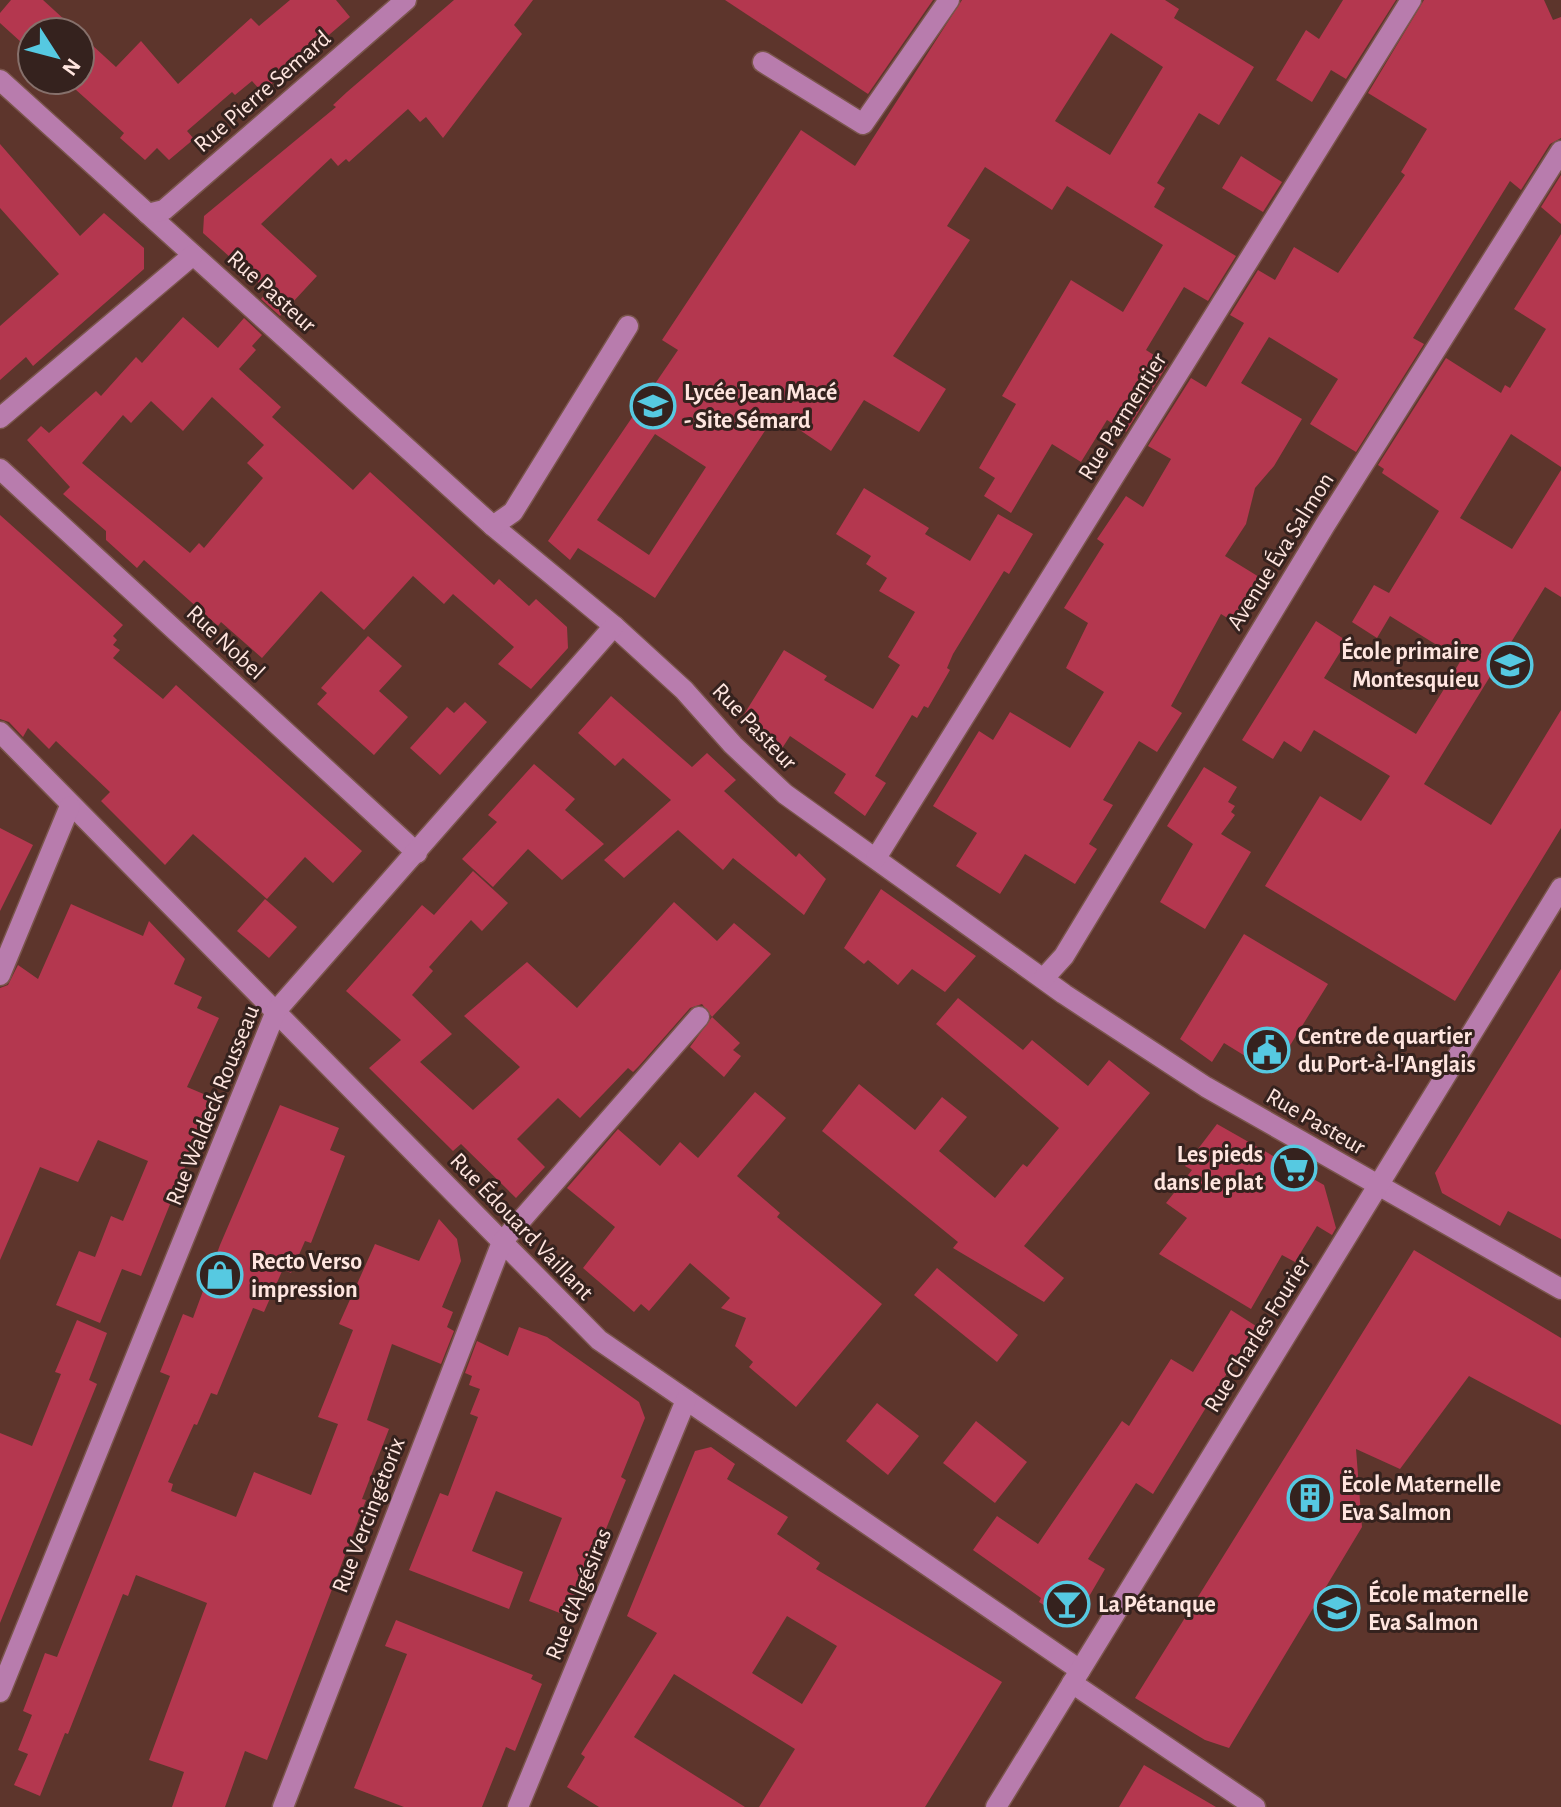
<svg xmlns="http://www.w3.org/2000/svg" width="1561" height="1807" font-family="'Alegreya Sans',sans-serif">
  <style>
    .building { fill: #b4374f; fill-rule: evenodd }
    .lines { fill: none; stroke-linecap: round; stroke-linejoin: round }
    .minor-casing { stroke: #7a554c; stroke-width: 23 }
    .minor { stroke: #b87cad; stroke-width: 20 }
    .labels { text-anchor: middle; stroke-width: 6; stroke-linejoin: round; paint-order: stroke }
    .street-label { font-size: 24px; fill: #ffe5df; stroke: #35221e }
    .poi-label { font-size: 24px; font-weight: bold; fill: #ffe5df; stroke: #35221e; text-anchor: start }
  </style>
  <rect width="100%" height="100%" fill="#5d352c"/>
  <g class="building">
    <polygon points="11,0 43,0 78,32 32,32 32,52 0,23 0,13"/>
    <polygon points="290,0 336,0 350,17 262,92 252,81 235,95 232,92 187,131 194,139 169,160 157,148 145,160 120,138 124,133 65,80 80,80 80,34 116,67 141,41 178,84 251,18 259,26"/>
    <polygon points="454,0 533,0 514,25 522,34 443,138 426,117 420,122 408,109 349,162 346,159 338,166 331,158 261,224 317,276 280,316 261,299 268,291 203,233 204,216 336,107 333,105 347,92"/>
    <polygon points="725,0 933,0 868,94"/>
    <path d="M962 0H1165L1179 9 1174 18 1254 67 1219 125 1199 113 1157 183 1165 188 1154 207 1236 256 1208 301 1184 287 1146 350 1168 364 1126 432 1107 420 1081 462 1052 444 1011 513 984 496 995 478 979 468 1016 404 1002 396 1071 280 1123 312 1163 245 1067 186 1052 210 985 167 947 226 970 240 893 356 946 389 919 432 864 400 831 451 776 414 655 598 578 548 570 560 548 541 678 350 662 340 801 130 855 166ZM1111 33 1163 67 1110 155 1055 121ZM655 434 706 467 649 555 597 520Z"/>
    <polygon points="1343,0 1396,0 1346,79 1331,70 1312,102 1276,80 1306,30 1319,39"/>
    <polygon points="1424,0 1544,0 1553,20 1561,17 1561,138 1550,144 1521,190 1510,181 1413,338 1424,344 1356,452 1310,424 1338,379 1269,337 1241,383 1302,419 1274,466 1255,488 1246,524 1225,556 1264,580 1237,624 1221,614 1171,706 1182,713 1157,752 1139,741 1103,800 1113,805 1089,844 1097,849 1075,884 1025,854 1000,894 956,866 977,833 933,806 979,731 993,740 1010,712 1070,748 1104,692 1066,668 1088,623 1064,608 1104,544 1097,539 1126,496 1143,507 1171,459 1148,446 1191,378 1206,387 1244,323 1230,315 1258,270 1275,280 1294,247 1338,273 1405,175 1401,172 1427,129 1368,93"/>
    <polygon points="0,144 80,236 104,213 144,248 144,269 33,366 26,357 0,380 0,326 59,274 0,208"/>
    <polygon points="1241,156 1282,182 1263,212 1222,188"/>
    <polygon points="1561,175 1561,224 1541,207"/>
    <polygon points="1561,234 1561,467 1511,434 1460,518 1512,549 1561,470 1561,597 1545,587 1424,784 1491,825 1561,710 1561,828 1455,1001 1265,886 1320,796 1361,821 1390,776 1314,730 1301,752 1284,741 1273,759 1242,740 1316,621 1347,641 1324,678 1416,734 1444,689 1461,660 1390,616 1377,638 1352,622 1374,585 1389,593 1439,511 1382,473 1384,469 1378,465 1446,358 1501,393 1505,385 1510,388 1546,329 1514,309"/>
    <path d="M183 317 218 348 244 318 262 335 252 346 256 350 239 369 281 407 272 417 353 490 370 472 494 585 499 579 529 606 536 599 567 627 568 648 531 689 498 664 514 647 453 594 444 604 413 576 364 630 321 591 262 658 221 622 218 626 144 560 137 568 106 540V531L63 494 70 487 27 440 41 426 49 433 96 391 101 396 136 357 142 363ZM212 397 264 445 247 463 263 478 204 548 199 543 190 553 82 463 123 415 131 423 151 401 183 431Z"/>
    <polygon points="864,488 929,528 925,534 970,561 998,514 1033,534 1009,574 1004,571 953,654 947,668 950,670 928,708 924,706 917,718 912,715 875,776 886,783 865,816 834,793 846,774 790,736 781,750 743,716 784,650 827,676 824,680 873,709 900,665 888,657 915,612 879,591 887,578 866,564 871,556 836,534"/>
    <polygon points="0,515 123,625 113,636 117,640 113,645 120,650 113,658 163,699 176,685 362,851 333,883 305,857 267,899 193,834 165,865 101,801 110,792 56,741 49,749 28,728 23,737 9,722 0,719"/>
    <polygon points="368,636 402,666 379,691 408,717 374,755 317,704 327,693 321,688"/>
    <polygon points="611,696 692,767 707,753 736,780 724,791 796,857 799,853 826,879 804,915 733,858 723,870 678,830 624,878 604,860 671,800 623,758 615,766 578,733"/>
    <polygon points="465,702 487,722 440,775 410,748 447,707 454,713"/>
    <polygon points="534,764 575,799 565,810 604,844 562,880 528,849 493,887 462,859 497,822 488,815"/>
    <polygon points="1204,767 1237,787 1228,802 1235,806 1231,812 1235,815 1221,834 1251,852 1205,929 1160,902 1193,844 1167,826"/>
    <polygon points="0,828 33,845 0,911"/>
    <polygon points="473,871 508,903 482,931 471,920 429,967 433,971 412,995 452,1034 420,1062 473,1110 520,1067 464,1016 527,962 577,1008 674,902 717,941 734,923 771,954 712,1017 702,1004 690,1008 639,1066 633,1072 628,1068 580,1118 558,1098 517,1139 545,1167 516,1198 461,1144 453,1151 369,1068 401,1040 346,991 422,905 434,915"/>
    <polygon points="881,889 976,956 945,992 912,969 898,985 868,960 864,964 844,948"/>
    <polygon points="265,899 297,927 269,958 237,931"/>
    <polygon points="71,904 143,936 149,921 185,959 174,984 202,997 197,1008 219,1018 187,1087 213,1098 141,1276 122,1269 100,1323 56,1305 79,1251 95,1257 111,1216 123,1221 148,1161 98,1140 78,1182 40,1167 0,1260 0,988 8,985 18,965 38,979"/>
    <polygon points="1244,934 1328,984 1273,1073 1224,1043 1212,1062 1180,1039"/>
    <polygon points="1561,969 1561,1239 1508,1211 1500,1226 1442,1193 1435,1173"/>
    <polygon points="958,998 1023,1050 1032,1040 1088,1086 1109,1060 1150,1093 1024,1246 1064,1278 1044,1302 953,1248 958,1242 822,1131 859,1084 915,1130 942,1097 967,1117 939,1151 995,1198 1023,1164 1027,1167 1059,1128 936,1024"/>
    <polygon points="712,1017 740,1043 733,1050 741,1056 724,1077 690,1047"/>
    <polygon points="755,1092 786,1118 737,1176 780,1213 777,1217 882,1304 796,1407 749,1367 753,1362 735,1346 746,1318 721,1308 730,1298 690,1263 649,1311 641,1304 634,1312 583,1268 615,1227 567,1188 618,1129 660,1166 680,1142 698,1158"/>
    <polygon points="280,1105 339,1128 330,1150 345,1156 311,1243 305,1241 291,1273 283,1269 264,1312 253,1308 217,1395 211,1393 197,1425 194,1424 168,1482 173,1484 171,1491 236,1517 254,1472 311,1495 338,1424 318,1417 353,1330 339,1324 375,1244 419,1261 439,1219 457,1239 461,1261 442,1307 453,1312 447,1327 454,1331 441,1364 392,1344 367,1420 389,1429 362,1499 366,1500 267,1760 245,1751 225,1807 172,1807 184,1772 149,1760 207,1603 136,1575 128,1596 123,1594 68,1734 65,1733 40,1796 14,1785 28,1754 18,1750 32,1715 23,1711 45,1653 57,1657 170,1376 160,1372 183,1314 193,1318 220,1245"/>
    <polygon points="1217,1124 1324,1185 1336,1228 1332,1235 1317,1226 1295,1262 1282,1255 1251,1309 1159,1254 1187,1218 1166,1203 1192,1170 1185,1166"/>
    <polygon points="1414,1250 1561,1338 1561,1425 1469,1376 1400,1469 1356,1449 1362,1527 1229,1748 1205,1740 1135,1698"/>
    <polygon points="937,1268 1018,1335 997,1362 914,1295"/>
    <polygon points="1231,1310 1256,1326 1153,1494 1136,1483 1088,1559 1105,1569 1080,1612 1061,1616 1039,1602 1041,1598 973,1550 997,1516 1038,1544 1122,1421 1129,1426 1171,1359 1193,1372"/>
    <polygon points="77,1320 107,1333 89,1380 97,1384 0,1623 0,1433 32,1446 61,1374 55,1372"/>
    <polygon points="519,1327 547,1337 639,1402 645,1418 621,1477 626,1480 570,1617 529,1601 562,1518 496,1491 472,1551 523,1572 509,1609 409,1570 440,1493 448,1496 478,1417 470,1414 480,1389 469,1385 472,1376 465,1373 477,1341 508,1356"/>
    <polygon points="877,1403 919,1436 888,1475 846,1441"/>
    <polygon points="976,1421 1027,1462 995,1503 943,1463"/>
    <path d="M711 1447 735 1464 727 1479 788 1517 777 1534 820 1563 816 1569 1002 1682 925 1807H759L795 1749 674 1674 634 1737 745 1807H599L567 1787 585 1757 581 1754 657 1633 627 1616 695 1451ZM787 1616 837 1646 802 1704 752 1673Z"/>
    <polygon points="396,1620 533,1675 531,1679 542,1684 515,1751 506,1747 482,1807 404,1807 354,1788 407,1654 385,1646"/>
    <polygon points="1144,1765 1216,1807 1119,1807"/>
  </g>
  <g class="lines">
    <g class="minor-casing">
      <g id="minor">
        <polyline points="763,62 863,124 949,0"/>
        <polyline points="0,80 493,526 614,626 684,690 733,745 785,794 1064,994 1206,1087 1561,1289"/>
        <polyline points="148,214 164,210 406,0"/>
        <polyline points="0,418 193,255"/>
        <polyline points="0,469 417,853"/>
        <polyline points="493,526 513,512 628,326"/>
        <polyline points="0,732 599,1340 1080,1670"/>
        <polyline points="876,858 1411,0"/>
        <polyline points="0,975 70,806"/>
        <polyline points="1044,978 1064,956 1325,525 1561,151"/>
        <polyline points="1072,1683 1255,1807"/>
        <polyline points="0,1692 276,1011 614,626"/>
        <polyline points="283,1807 502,1242 699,1017"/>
        <polyline points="518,1807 686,1400"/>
        <polyline points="996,1807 1561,888"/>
      </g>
    </g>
    <use href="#minor" class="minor"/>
  </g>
  <defs>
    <g id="school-ring" transform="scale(2.3)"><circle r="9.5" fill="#35221e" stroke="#56c9e1" stroke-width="1.5"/><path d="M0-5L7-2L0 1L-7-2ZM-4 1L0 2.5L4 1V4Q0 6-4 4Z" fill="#56c9e1"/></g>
    <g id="civic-ring" transform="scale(2.3)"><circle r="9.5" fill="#35221e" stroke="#56c9e1" stroke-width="1.5"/><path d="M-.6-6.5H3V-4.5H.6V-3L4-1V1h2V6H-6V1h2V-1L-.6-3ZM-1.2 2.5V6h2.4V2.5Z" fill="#56c9e1"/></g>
    <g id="supermarket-ring" transform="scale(2.3)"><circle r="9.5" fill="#35221e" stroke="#56c9e1" stroke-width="1.5"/><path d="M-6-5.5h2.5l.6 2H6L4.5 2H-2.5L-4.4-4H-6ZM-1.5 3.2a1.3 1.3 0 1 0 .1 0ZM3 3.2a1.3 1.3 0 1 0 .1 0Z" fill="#56c9e1"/></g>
    <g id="shop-ring" transform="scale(2.3)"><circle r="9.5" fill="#35221e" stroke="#56c9e1" stroke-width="1.5"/><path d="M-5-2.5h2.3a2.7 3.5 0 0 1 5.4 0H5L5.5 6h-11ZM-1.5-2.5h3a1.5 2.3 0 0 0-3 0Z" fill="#56c9e1"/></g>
    <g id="building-ring" transform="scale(2.3)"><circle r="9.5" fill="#35221e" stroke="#56c9e1" stroke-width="1.5"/><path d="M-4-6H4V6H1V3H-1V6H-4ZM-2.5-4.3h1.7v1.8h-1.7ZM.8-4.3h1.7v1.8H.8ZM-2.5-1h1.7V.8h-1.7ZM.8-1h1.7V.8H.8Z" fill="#56c9e1"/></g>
    <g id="bar-ring" transform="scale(2.3)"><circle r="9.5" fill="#35221e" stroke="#56c9e1" stroke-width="1.5"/><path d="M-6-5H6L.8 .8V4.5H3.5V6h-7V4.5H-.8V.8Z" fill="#56c9e1"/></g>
  </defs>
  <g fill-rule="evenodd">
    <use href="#school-ring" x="653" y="406"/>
    <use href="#school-ring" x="1510" y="665"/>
    <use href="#civic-ring" x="1267" y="1050"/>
    <use href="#supermarket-ring" x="1294" y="1168"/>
    <use href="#shop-ring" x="220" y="1275"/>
    <use href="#building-ring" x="1310" y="1498"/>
    <use href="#bar-ring" x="1067" y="1604"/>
    <use href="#school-ring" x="1337" y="1608"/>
  </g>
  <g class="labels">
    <g class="street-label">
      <text transform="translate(262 91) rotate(-41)" y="8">Rue Pierre Semard</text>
      <text transform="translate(272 291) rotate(42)" y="8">Rue Pasteur</text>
      <text transform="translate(1122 416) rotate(-58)" y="8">Rue Parmentier</text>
      <text transform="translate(1280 551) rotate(-58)" y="8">Avenue Éva Salmon</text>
      <text transform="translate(226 642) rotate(43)" y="8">Rue Nobel</text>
      <text transform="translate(755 726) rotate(46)" y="8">Rue Pasteur</text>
      <text transform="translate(212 1105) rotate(-68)" y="8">Rue Waldeck Rousseau</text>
      <text transform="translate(1316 1121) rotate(30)" y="8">Rue Pasteur</text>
      <text transform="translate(522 1226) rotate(46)" y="8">Rue Édouard Vaillant</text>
      <text transform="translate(1257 1334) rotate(-58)" y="8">Rue Charles Fourier</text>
      <text transform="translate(368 1515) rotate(-69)" y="8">Rue Vercingétorix</text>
      <text transform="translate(578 1594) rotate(-68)" y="8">Rue d'Algésiras</text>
    </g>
    <g class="poi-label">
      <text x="684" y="400">Lycée Jean Macé<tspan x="684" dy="28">- Site Sémard</tspan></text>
      <text x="1479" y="659" text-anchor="end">École primaire<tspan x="1479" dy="28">Montesquieu</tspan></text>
      <text x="1298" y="1044">Centre de quartier<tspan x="1298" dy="28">du Port-à-l'Anglais</tspan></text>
      <text x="1263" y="1162" text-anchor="end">Les pieds<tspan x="1263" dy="28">dans le plat</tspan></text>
      <text x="251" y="1269">Recto Verso<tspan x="251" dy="28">impression</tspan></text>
      <text x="1341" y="1492">Ëcole Maternelle<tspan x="1341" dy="28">Eva Salmon</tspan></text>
      <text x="1368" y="1602">École maternelle<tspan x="1368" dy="28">Eva Salmon</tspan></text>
      <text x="1098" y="1612">La Pétanque</text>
    </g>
  </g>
  <g transform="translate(56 56) rotate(126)"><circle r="38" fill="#35221e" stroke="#86706b" stroke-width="2"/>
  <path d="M0-6L14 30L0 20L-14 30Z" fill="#56c9e1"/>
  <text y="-12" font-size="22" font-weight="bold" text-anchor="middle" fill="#ffe5df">N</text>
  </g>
</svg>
